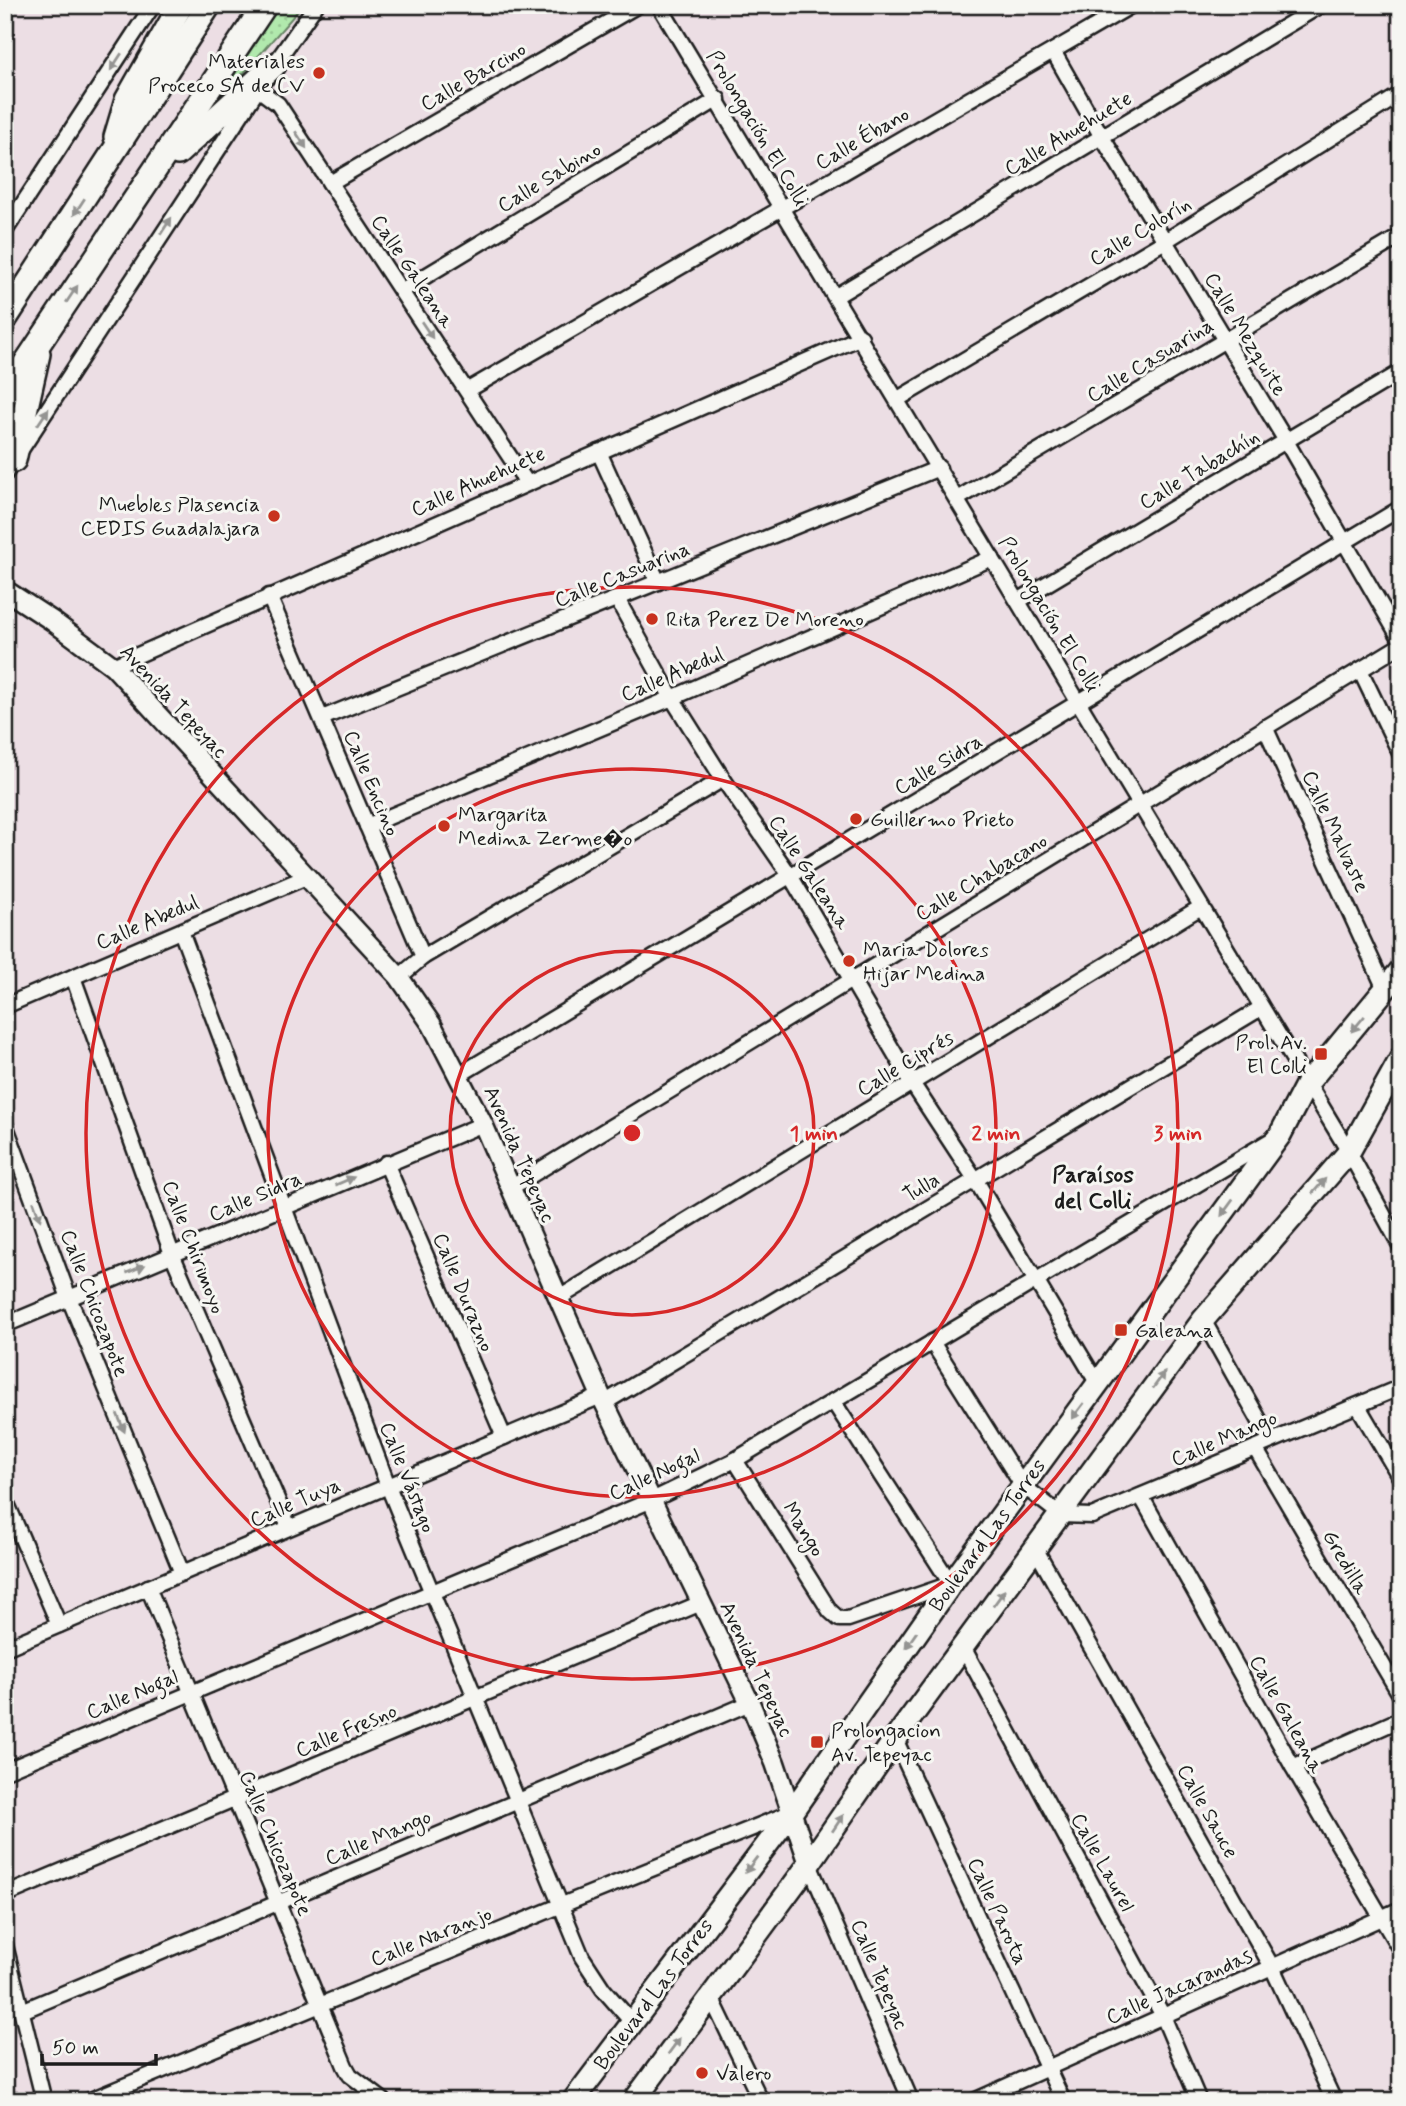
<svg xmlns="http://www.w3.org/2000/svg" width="1406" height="2106" font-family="Mynerve,sans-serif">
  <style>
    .grass { fill: url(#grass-dots); stroke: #668264; stroke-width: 2 }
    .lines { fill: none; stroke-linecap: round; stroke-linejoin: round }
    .minor-casing { stroke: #1c1c1c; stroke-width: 19 }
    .tertiary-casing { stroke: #1c1c1c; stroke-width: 23 }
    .primary-casing { stroke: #1c1c1c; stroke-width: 26 }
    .trunk-casing { stroke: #1c1c1c; stroke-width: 28 }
    .minor { stroke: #f6f6f2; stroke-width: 14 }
    .tertiary { stroke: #f6f6f2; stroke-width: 18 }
    .primary { stroke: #f6f6f2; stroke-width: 21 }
    .trunk { stroke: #f6f6f2; stroke-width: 23 }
    .oneway { fill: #949492 }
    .ring { fill: none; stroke: #d62828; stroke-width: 3.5 }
    .poi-dot { fill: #c8321e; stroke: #f6f6f2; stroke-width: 2.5 }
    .labels { text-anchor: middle; stroke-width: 6; stroke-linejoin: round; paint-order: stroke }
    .poi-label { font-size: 21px; fill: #1c1c1c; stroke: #f6f6f2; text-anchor: start }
    .street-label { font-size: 21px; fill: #1c1c1c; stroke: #f6f6f2 }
    .neighbourhood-label { font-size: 23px; font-weight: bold; fill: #1c1c1c; stroke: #f6f6f2 }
    .centre { fill: #d62828; stroke: #f6f6f2; stroke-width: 3.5 }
    .ring-label { font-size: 21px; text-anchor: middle; font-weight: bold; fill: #d62828; stroke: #f6f6f2; stroke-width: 6; stroke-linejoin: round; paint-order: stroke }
  </style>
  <defs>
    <pattern id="grass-dots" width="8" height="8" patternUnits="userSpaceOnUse" patternTransform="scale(1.75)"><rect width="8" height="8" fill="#b1e9ad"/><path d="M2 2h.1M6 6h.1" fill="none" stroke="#98c794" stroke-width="1.8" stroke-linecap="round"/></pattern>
  </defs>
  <rect width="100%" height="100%" fill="#ecdee4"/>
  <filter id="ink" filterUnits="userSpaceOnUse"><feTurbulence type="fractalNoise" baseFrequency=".0143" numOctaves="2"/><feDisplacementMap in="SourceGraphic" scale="14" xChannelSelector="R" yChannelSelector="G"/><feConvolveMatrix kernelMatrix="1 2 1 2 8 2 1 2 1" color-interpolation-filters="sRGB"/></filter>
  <g filter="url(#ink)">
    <polygon class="grass" points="277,5 303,5 193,131"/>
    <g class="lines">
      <g class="minor-casing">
        <g id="minor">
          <polyline points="659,5 1349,1152 1401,1247"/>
          <polyline points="1399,5 1401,9"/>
          <polyline points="1053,51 1102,137 1286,441 1401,640"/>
          <polyline points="269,72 316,5"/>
          <polyline points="258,89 278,104 527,483"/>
          <polyline points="330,183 638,5"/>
          <polyline points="5,231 153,5"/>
          <polyline points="401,291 718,99"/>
          <polyline points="836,296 1321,5"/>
          <polyline points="468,390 1132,5"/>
          <polyline points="898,399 1165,241 1401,94"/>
          <polyline points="599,452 658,582"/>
          <polyline points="5,474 258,89"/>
          <polyline points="957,499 1401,236"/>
          <polyline points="269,596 423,957 399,977"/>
          <polyline points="617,599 672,698 723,779 791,877 912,1083 975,1179 1098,1384"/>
          <polyline points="1018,601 1401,372"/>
          <polyline points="113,666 861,337"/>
          <polyline points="1360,670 1401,755"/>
          <polyline points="322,718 939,468"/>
          <polyline points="1265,727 1386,991"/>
          <polyline points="367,826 672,698 992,558"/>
          <polyline points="181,931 388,1486 582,1957 603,1989 631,2021"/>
          <polyline points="423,957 723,779"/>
          <polyline points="73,977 172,1254 289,1527"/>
          <polyline points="5,1006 306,877"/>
          <polyline points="459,1075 1401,508"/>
          <polyline points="5,1124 69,1298 182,1573"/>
          <polyline points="386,1163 504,1437"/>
          <polyline points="512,1187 1401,645"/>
          <polyline points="559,1298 1201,907"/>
          <polyline points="1203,1320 1271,1441"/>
          <polyline points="5,1325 483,1124"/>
          <polyline points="932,1342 1022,1485 1061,1515 1092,1516 1401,1387"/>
          <polyline points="604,1403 1261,1008"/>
          <polyline points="1358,1406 1401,1479"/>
          <polyline points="1255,1448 1401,1696"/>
          <polyline points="735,1460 830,1611 839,1619 848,1619 951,1584 833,1401"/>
          <polyline points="1141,1496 1293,1767 1401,1951"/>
          <polyline points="5,1499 59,1625"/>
          <polyline points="1035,1548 1272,1967 1334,2101"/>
          <polyline points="148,1587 345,2066 350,2075 384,2101"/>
          <polyline points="963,1647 1163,2016 1199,2101"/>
          <polyline points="5,1648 601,1396"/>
          <polyline points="895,1739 1063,2101"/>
          <polyline points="1293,1767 1401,1719"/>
          <polyline points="5,1771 652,1500 735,1460 1273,1139"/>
          <polyline points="809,1864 911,2101"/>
          <polyline points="5,1895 701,1603"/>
          <polyline points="5,1945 44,2101"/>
          <polyline points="711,1997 761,2101"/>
          <polyline points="22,2011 750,1703"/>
          <polyline points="88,2101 562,1905 790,1813"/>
          <polyline points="974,2101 1401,1909"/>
        </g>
      </g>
      <g class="tertiary-casing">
        <polyline id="tertiary" points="5,590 51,620 113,666 399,977 432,1025 483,1124 601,1396 750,1703 775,1763 809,1864"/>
      </g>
      <g class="primary-casing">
        <g id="primary">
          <polyline points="573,2101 791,1813 951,1584 1280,1135 1306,1085 1401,970"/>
          <polyline points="634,2101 809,1864 895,1739 1203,1320 1349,1152 1401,1058"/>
        </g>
      </g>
      <g class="trunk-casing">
        <g id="trunk">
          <polyline points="116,137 127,100 181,5"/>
          <polyline points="178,153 274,65"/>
          <polyline points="5,319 209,5"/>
          <polyline points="5,394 265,5"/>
          <polyline points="14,460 38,354"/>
        </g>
      </g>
      <use href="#minor" class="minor"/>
      <use href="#tertiary" class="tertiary"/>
      <use href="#primary" class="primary"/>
      <use href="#trunk" class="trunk"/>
    </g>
    <defs><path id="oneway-solid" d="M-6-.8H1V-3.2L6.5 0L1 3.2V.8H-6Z" transform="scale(1.75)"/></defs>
    <g class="oneway">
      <use href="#oneway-solid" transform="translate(116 62) rotate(123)"/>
      <use href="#oneway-solid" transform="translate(301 140) rotate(57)"/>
      <use href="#oneway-solid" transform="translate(79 207) rotate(123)"/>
      <use href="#oneway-solid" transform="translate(166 226) rotate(-57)"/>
      <use href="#oneway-solid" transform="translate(72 294) rotate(-56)"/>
      <use href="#oneway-solid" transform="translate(427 330) rotate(56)"/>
      <use href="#oneway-solid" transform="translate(43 417) rotate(-56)"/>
      <use href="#oneway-solid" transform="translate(1358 1024) rotate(130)"/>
      <use href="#oneway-solid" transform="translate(345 1181) rotate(-23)"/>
      <use href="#oneway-solid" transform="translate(1319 1186) rotate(-49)"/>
      <use href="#oneway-solid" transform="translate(1227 1208) rotate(126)"/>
      <use href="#oneway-solid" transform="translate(37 1211) rotate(70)"/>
      <use href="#oneway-solid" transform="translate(136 1269) rotate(-23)"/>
      <use href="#oneway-solid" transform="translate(1159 1380) rotate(-54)"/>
      <use href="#oneway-solid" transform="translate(1078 1411) rotate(127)"/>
      <use href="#oneway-solid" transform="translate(121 1423) rotate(68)"/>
      <use href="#oneway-solid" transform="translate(999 1598) rotate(-54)"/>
      <use href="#oneway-solid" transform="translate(911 1640) rotate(125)"/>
      <use href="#oneway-solid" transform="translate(838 1823) rotate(-56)"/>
      <use href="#oneway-solid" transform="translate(751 1865) rotate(127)"/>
      <use href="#oneway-solid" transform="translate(674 2046) rotate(-54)"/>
    </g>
  </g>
  <g class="ring">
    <circle cx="632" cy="1133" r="182"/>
    <circle cx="632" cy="1133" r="364"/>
    <circle cx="632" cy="1133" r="546"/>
  </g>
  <g class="poi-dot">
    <circle cx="319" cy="73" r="7"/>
    <circle cx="274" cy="516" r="7"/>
    <circle cx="652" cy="619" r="7"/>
    <circle cx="856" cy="819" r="7"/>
    <circle cx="444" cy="826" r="7"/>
    <circle cx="849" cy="961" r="7"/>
    <rect x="1314" y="1047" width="14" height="14" rx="3.5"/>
    <rect x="1114" y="1323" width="14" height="14" rx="3.5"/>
    <rect x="810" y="1735" width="14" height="14" rx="3.5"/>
    <circle cx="702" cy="2073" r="7"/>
  </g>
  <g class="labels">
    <g class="poi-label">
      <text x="305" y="68" text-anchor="end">Materiales<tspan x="305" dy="24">Proceco SA de CV</tspan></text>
      <text x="260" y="511" text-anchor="end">Muebles Plasencia<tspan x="260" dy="24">CEDIS Guadalajara</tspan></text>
      <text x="666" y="626">Rita Perez De Moreno</text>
      <text x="458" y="821">Margarita<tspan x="458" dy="24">Medina Zerme�o</tspan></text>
      <text x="870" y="826">Guillermo Prieto</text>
      <text x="863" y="956">Maria Dolores<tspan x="863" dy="24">Hijar Medina</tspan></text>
      <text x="1307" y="1049" text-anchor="end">Prol. Av.<tspan x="1307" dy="24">El Colli</tspan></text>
      <text x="1135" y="1337">Galeana</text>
      <text x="831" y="1737">Prolongacion<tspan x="831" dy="24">Av. Tepeyac</tspan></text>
      <text x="716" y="2080">Valero</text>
    </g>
    <g class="street-label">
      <text transform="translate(473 76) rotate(-30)" y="7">Calle Barcino</text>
      <text transform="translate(758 128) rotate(59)" y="7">Prolongación El Colli</text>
      <text transform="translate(1068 133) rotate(-31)" y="7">Calle Ahuehuete</text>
      <text transform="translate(862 138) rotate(-30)" y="7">Calle Ébano</text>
      <text transform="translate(549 177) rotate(-31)" y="7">Calle Sabino</text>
      <text transform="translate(1140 231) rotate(-31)" y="7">Calle Colorín</text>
      <text transform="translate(413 271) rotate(56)" y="7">Calle Galeana</text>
      <text transform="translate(1246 334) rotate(59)" y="7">Calle Mezquite</text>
      <text transform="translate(1150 360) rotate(-31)" y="7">Calle Casuarina</text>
      <text transform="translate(1199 469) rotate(-31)" y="7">Calle Tabachín</text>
      <text transform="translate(478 481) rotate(-24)" y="7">Calle Ahuehuete</text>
      <text transform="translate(622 574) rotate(-22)" y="7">Calle Casuarina</text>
      <text transform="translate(1050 614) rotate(59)" y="7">Prolongación El Colli</text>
      <text transform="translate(672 674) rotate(-23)" y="7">Calle Abedul</text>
      <text transform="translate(174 701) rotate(47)" y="7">Avenida Tepeyac</text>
      <text transform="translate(938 764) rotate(-31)" y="7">Calle Sidra</text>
      <text transform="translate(372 783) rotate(67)" y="7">Calle Encino</text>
      <text transform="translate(1336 831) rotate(65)" y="7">Calle Malvaste</text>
      <text transform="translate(810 872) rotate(57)" y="7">Calle Galeana</text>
      <text transform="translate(981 877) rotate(-31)" y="7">Calle Chabacano</text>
      <text transform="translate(147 922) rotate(-23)" y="7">Calle Abedul</text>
      <text transform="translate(905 1063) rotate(-31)" y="7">Calle Ciprés</text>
      <text transform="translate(520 1154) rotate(66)" y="7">Avenida Tepeyac</text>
      <text transform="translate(921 1187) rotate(-31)" y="7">Tulla</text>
      <text transform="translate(255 1196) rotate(-23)" y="7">Calle Sidra</text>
      <text transform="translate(194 1247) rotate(69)" y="7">Calle Chirimoyo</text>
      <text transform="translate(464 1292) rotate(67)" y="7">Calle Durazno</text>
      <text transform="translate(95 1303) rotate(69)" y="7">Calle Chicozapote</text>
      <text transform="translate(1224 1438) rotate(-23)" y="7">Calle Mango</text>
      <text transform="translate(654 1474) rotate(-25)" y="7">Calle Nogal</text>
      <text transform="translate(408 1477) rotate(68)" y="7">Calle Vástago</text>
      <text transform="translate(295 1502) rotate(-23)" y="7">Calle Tuya</text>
      <text transform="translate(804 1529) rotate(58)" y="7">Mango</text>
      <text transform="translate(987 1535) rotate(-54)" y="7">Boulevard Las Torres</text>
      <text transform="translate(1346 1562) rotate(60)" y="7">Gredilla</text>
      <text transform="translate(757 1669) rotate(65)" y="7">Avenida Tepeyac</text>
      <text transform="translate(132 1694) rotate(-23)" y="7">Calle Nogal</text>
      <text transform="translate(1287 1714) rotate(61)" y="7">Calle Galeana</text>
      <text transform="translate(346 1730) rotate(-23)" y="7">Calle Fresno</text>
      <text transform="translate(1208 1811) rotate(61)" y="7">Calle Sauce</text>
      <text transform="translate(378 1837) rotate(-23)" y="7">Calle Mango</text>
      <text transform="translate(276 1843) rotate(67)" y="7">Calle Chicozapote</text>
      <text transform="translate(1103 1862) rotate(61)" y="7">Calle Laurel</text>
      <text transform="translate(998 1911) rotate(65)" y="7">Calle Parota</text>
      <text transform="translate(431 1936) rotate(-22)" y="7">Calle Naranjo</text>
      <text transform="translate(880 1974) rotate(67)" y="7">Calle Tepeyac</text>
      <text transform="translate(1179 1986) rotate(-24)" y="7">Calle Jacarandas</text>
      <text transform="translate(653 1994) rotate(-53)" y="7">Boulevard Las Torres</text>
    </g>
    <g class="neighbourhood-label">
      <text x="1093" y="1182">Paraísos<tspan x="1093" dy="26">del Colli</tspan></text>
    </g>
  </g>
  <circle cx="632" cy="1133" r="10" class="centre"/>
  <g class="ring-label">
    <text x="814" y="1140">1 min</text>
    <text x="996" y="1140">2 min</text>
    <text x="1178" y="1140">3 min</text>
  </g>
  <rect width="1406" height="2106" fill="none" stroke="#f6f6f2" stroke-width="28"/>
  <rect x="14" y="14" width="1378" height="2078" fill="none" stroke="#1c1c1c" stroke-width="2.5" filter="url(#ink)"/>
  <path d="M42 2054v10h114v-10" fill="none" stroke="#1c1c1c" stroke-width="3.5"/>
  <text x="52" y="2054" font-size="21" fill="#1c1c1c" stroke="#f6f6f2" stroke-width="5" paint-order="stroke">50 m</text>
</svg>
